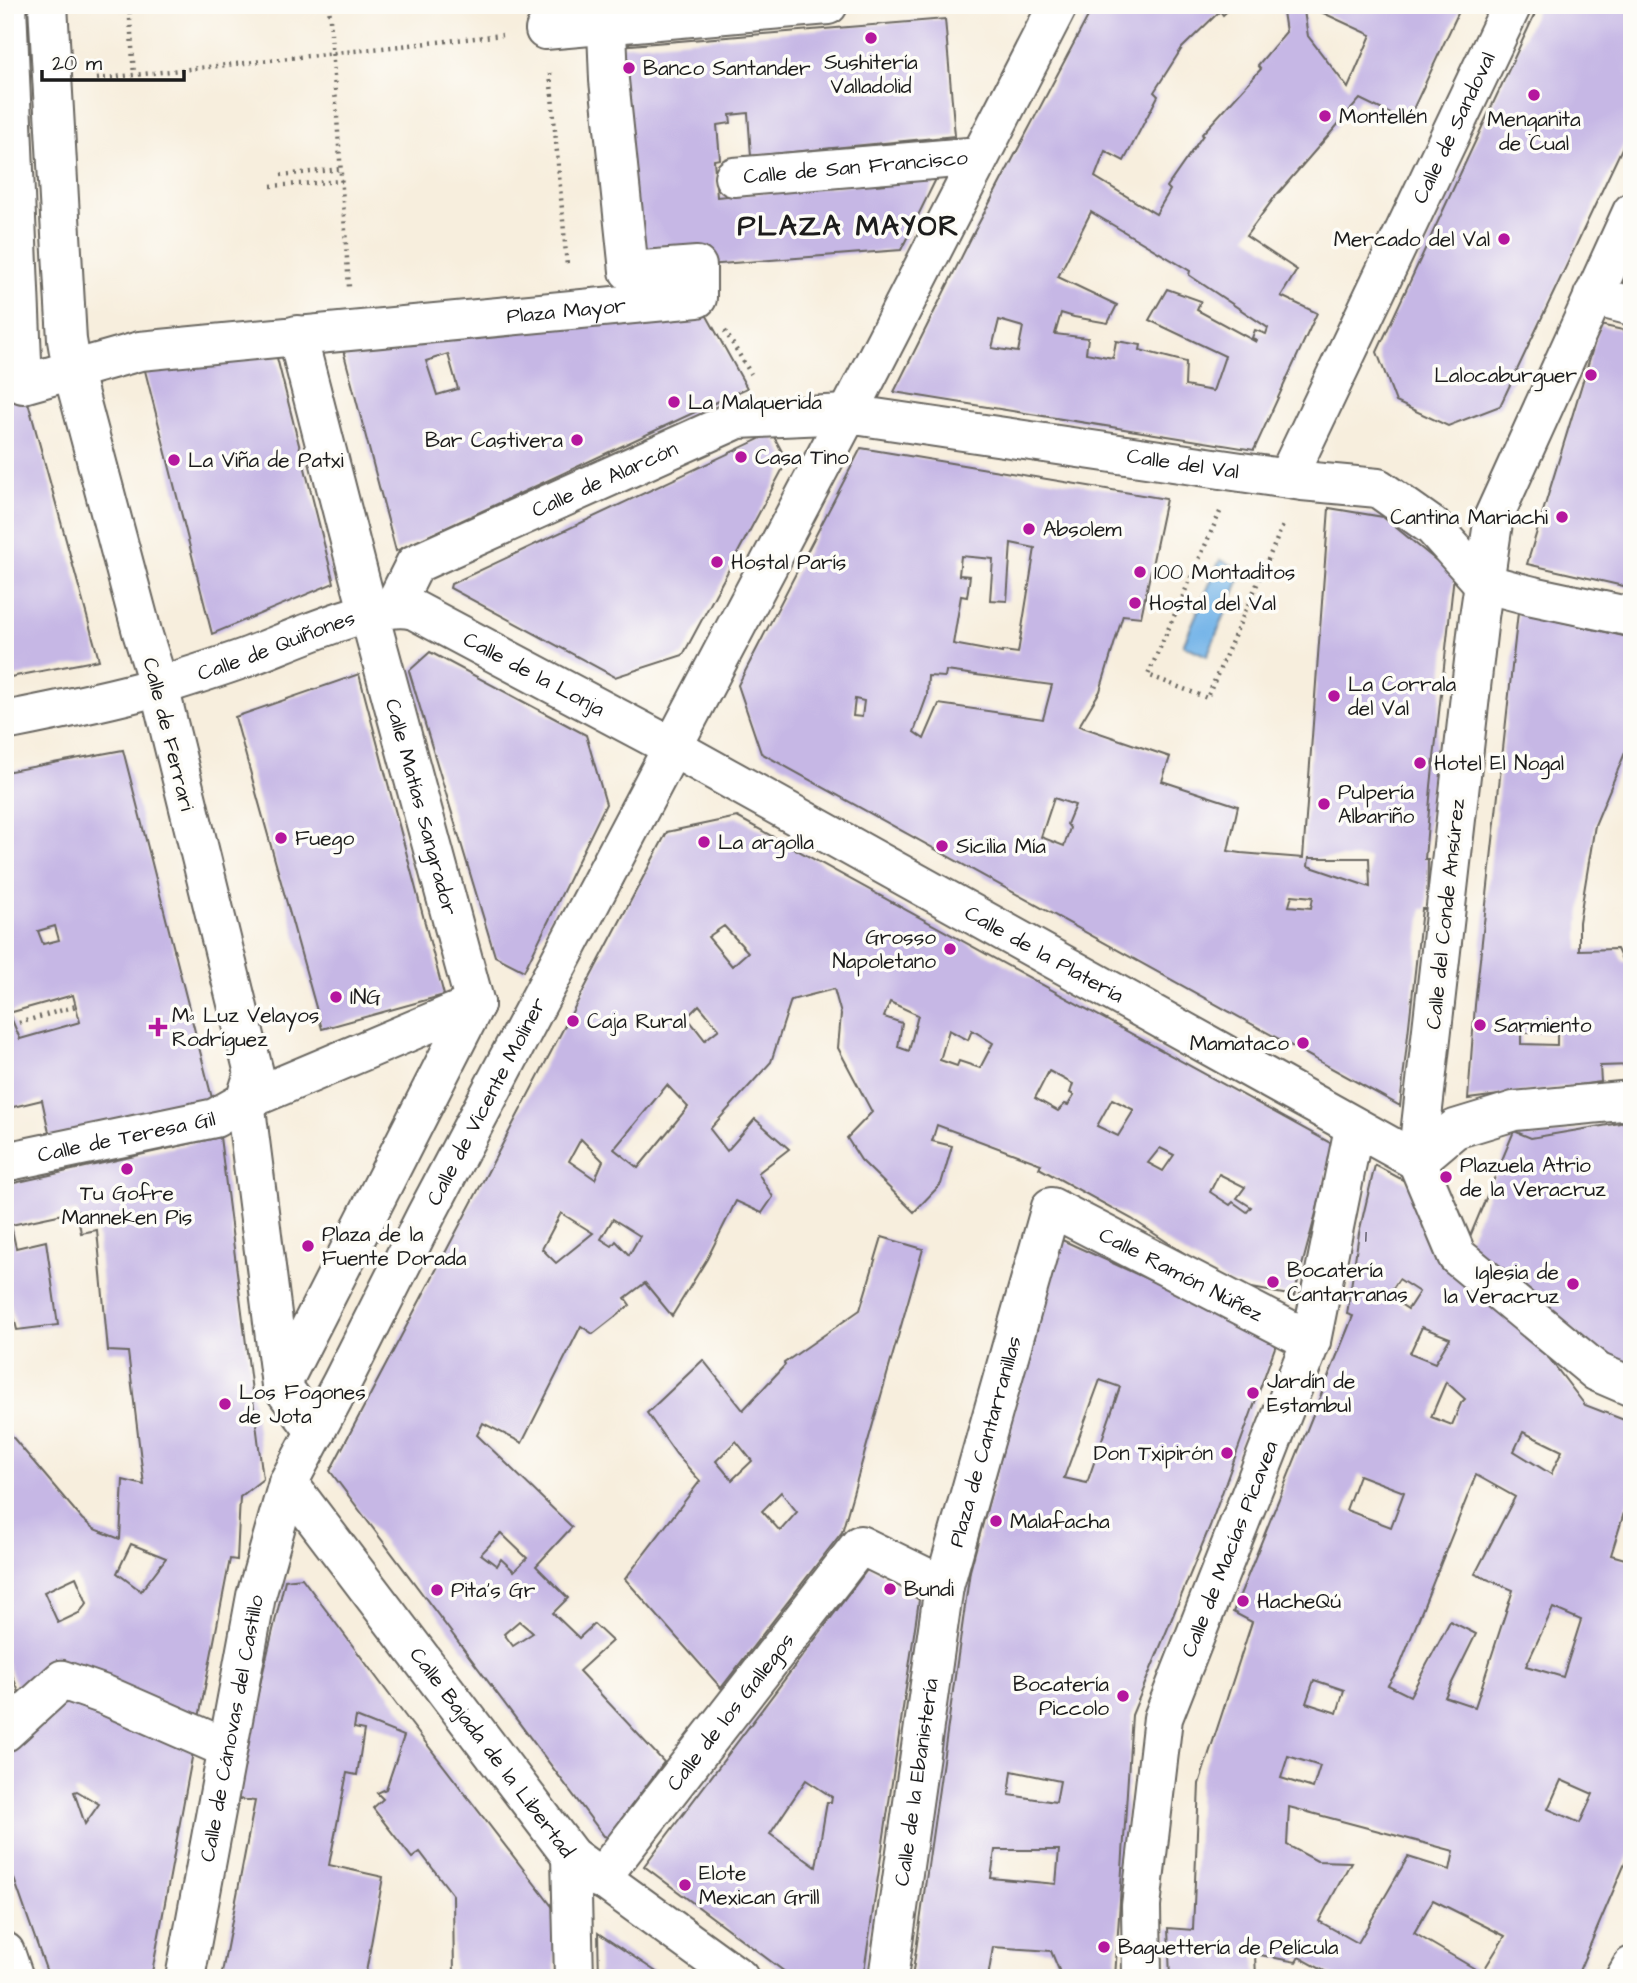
<svg xmlns="http://www.w3.org/2000/svg" width="1637" height="1983" font-family="'Architects Daughter',sans-serif">
  <style>
    .water { fill: #73b4e8; stroke: #486882; stroke-width: 2 }
    .building { fill: #c6b7e5; fill-rule: evenodd }
    .lines { fill: none; stroke-linecap: round; stroke-linejoin: round }
    .minor-casing { stroke: #696660; stroke-width: 42 }
    .path { stroke: #696660; stroke-width: 4.5; stroke-dasharray: 2 5; stroke-linecap: butt }
    .minor { stroke: #fff; stroke-width: 38 }
    .poi-dot { fill: #b5179e; stroke: #fdfcf7; stroke-width: 2.5 }
    .labels { text-anchor: middle; stroke-width: 7; stroke-linejoin: round; paint-order: stroke }
    .number-label { font-size: 18px; fill: #46434e }
    .poi-label { font-size: 21px; fill: #1c1c1c; stroke: #fdfcf7; text-anchor: start }
    .street-label { font-size: 21px; fill: #1c1c1c; stroke: #fdfcf7 }
    .district-label { font-size: 28px; font-weight: bold; letter-spacing: 2px; fill: #1c1c1c; stroke: #fdfcf7 }
  </style>
  <rect width="100%" height="100%" fill="#fdfcf7"/>
  <filter id="ink" filterUnits="userSpaceOnUse"><feTurbulence type="fractalNoise" baseFrequency=".0143" numOctaves="2"/><feDisplacementMap in="SourceGraphic" scale="14" xChannelSelector="R" yChannelSelector="G"/><feConvolveMatrix kernelMatrix="1 2 1 2 8 2 1 2 1" color-interpolation-filters="sRGB"/></filter>
  <filter id="wash" filterUnits="userSpaceOnUse"><feTurbulence type="fractalNoise" baseFrequency=".00686" numOctaves="4" result="noise"/><feDisplacementMap in="SourceGraphic" scale="28" xChannelSelector="R" yChannelSelector="G"/><feGaussianBlur stdDeviation="1.57" result="paint"/><feColorMatrix in="noise" values="0 0 0 0 0 0 0 0 0 0 0 0 0 0 0 0 0 1.4 0 .05"/><feComposite in="paint" operator="in"/></filter>
  <g filter="url(#wash)">
    <rect width="100%" height="100%" fill="#f7eedd"/>
    <polygon class="water" points="1220,560 1244,570 1207,656 1183,645"/>
    <g id="blocks">
      <g class="building">
        <path d="M1094 5H1234L1223 15 1220 11 1182 48 1154 92 1158 96 1124 161 1105 151 1095 177 1156 214 1170 190 1167 187 1203 135 1202 134 1261 69 1258 65 1286 32 1282 5H1303L1308 36 1348 88 1371 35 1306 5H1462L1407 122 1360 99 1274 198 1246 236 1297 270 1281 296 1317 313 1254 450 894 392 972 236ZM1091 212 1190 271 1189 275 1268 328 1266 334 1255 330 1252 338 1257 340 1256 342 1197 310 1201 301 1167 289 1149 320 1225 356 1213 391 1185 386 1186 362 1140 350 1141 345 1116 341 1113 358 1086 353 1088 338 1055 334 1061 313 1074 317 1108 323 1117 305 1058 277ZM999 320 1023 327 1018 352 992 348Z"/>
        <polygon points="1539,5 1632,5 1632,127 1500,406 1448,426 1396,402 1377,352"/>
        <polygon points="5,11 23,384 99,660 5,678"/>
        <polygon points="945,19 955,136 751,156 748,113 730,115 731,123 717,125 720,159 714,160 717,197 937,177 901,250 629,271 607,47"/>
        <polygon points="1632,260 1632,282 1623,280"/>
        <path d="M697 298 747 388 396 551 338 331ZM448 354 458 389 437 395 426 361Z"/>
        <polygon points="1600,325 1632,332 1632,588 1527,564"/>
        <polygon points="272,338 334,583 212,634 140,351"/>
        <polygon points="772,433 787,461 683,655 615,677 450,588 451,584"/>
        <path d="M861 448 1166 499 1141 617 1123 615 1100 691 1079 726 1170 757 1162 781 1238 806 1228 851 1241 853 1303 858 1329 508 1383 517 1454 575 1431 786 1425 859H1428L1427 909H1422L1400 1106 761 753 738 685ZM1011 543 1035 548 1018 653 1002 651V653L953 644 961 596 967 597 970 576 959 575 961 556 993 559 990 600 1007 601ZM946 671 1052 685 1043 719 939 704 924 739 914 732 927 696 928 676 945 677ZM855 699 864 701 862 717 853 716ZM1054 798 1075 805 1067 824 1070 828 1064 846 1041 837ZM1309 858H1369L1370 887 1308 866ZM1292 895 1313 897 1311 908 1289 906Z"/>
        <path d="M1518 612 1632 638V749L1627 748 1595 825 1579 922V950L1617 949 1623 962H1632V1065L1600 1066 1601 1082 1468 1099 1475 1005ZM1521 1033H1557V1045L1521 1044Z"/>
        <polygon points="430,652 586,735 606,804 524,971 495,956 409,671"/>
        <polygon points="359,674 444,995 322,1029 235,717"/>
        <path d="M123 750 213 1102 50 1137 42 1100 5 1109V772ZM55 926 59 940 43 944 38 931ZM73 995 80 1022 20 1039 9 1013Z"/>
        <path d="M737 817 1334 1145 1294 1296 1231 1284 1132 1219 1039 1168 1041 1164 937 1125 932 1141 952 1146 941 1184 914 1212 861 1160 847 1138 872 1112 838 1048 841 1014 834 989 791 1000 771 1062 710 1129 727 1151 755 1119 789 1149 758 1173 773 1197 762 1213 736 1201 707 1259 672 1316 645 1283 625 1298 630 1305 593 1334 581 1326 522 1443 483 1423 477 1435 572 1527 536 1566 568 1598 553 1613 579 1638 594 1624 612 1641 579 1671 664 1762 608 1837 604 1836 330 1471 667 832ZM724 926 748 952 732 966 708 937ZM890 1002 918 1015 909 1051 898 1047 902 1023 884 1017ZM699 1005 719 1029 705 1040 687 1017ZM949 1030 968 1040 972 1030 993 1043 980 1068 959 1061 957 1066 940 1060ZM1049 1071 1073 1084 1070 1093 1074 1095 1068 1105 1065 1104 1058 1111 1035 1098ZM667 1085 688 1107 638 1168 614 1149ZM1112 1099 1134 1110 1118 1136 1097 1126ZM581 1139 603 1161 595 1179 569 1161ZM1160 1148 1174 1155 1163 1171 1148 1163ZM1219 1174 1245 1187 1237 1198 1251 1207 1247 1212 1233 1202 1230 1205 1210 1192ZM561 1213 593 1233 556 1263 542 1249ZM613 1219 640 1236 629 1255 616 1241 612 1246 601 1239ZM501 1533 527 1558 514 1571 501 1559 497 1566 481 1554ZM519 1621 533 1633 513 1646 504 1634Z"/>
        <polygon points="1632,1121 1632,1369 1619,1364 1568,1328 1466,1246 1514,1131 1531,1138"/>
        <path d="M220 1137 263 1479 240 1497 237 1560 230 1559 198 1723 89 1673 25 1707 5 1657V1428L82 1519 94 1529 120 1539 123 1480 144 1485 128 1352 108 1351 97 1230 81 1233 77 1211 11 1225 16 1248 46 1241 58 1325 17 1330 7 1289 5 1290V1185ZM131 1544 166 1558 141 1591 117 1573ZM76 1577 87 1603 79 1613 58 1623 44 1592Z"/>
        <path d="M1375 1165 1418 1188 1585 1405 1632 1423V1501L1628 1500 1611 1555 1632 1561V1847L1576 1978H1337L1299 1957 1296 1962 1255 1954 1256 1978H1170L1168 1928 1193 1930 1199 1784 1252 1622 1233 1612 1353 1316 1347 1314 1359 1233ZM1399 1279 1419 1292 1408 1309 1388 1296ZM1422 1327 1450 1338 1435 1363 1410 1353ZM1446 1382 1465 1399 1461 1403 1452 1425 1431 1417ZM1523 1432 1562 1451 1551 1474 1514 1451ZM1359 1475 1404 1492 1391 1527 1346 1510ZM1476 1475 1515 1497 1475 1574 1513 1590 1475 1707 1445 1697 1476 1634 1450 1621 1410 1696 1388 1685 1399 1668ZM1553 1608 1581 1620 1563 1677 1526 1666ZM1314 1680 1344 1690 1337 1713 1306 1703ZM1288 1756 1320 1766 1313 1788 1281 1778ZM1561 1780 1593 1794 1580 1823 1548 1809ZM1289 1807 1454 1851 1450 1870 1408 1857 1358 1943 1319 1921 1351 1862 1317 1861 1287 1845ZM1433 1900 1505 1936 1482 1973 1414 1933Z"/>
        <path d="M882 1237 923 1249 842 1532 721 1688 625 1579 700 1481 676 1454 647 1413 703 1360 743 1410 785 1365 784 1363 860 1310ZM736 1441 752 1461 732 1480 716 1461ZM781 1492 797 1512 780 1531 762 1511Z"/>
        <path d="M1060 1239 1278 1339 1210 1526 1132 1715 1115 1978H1059V1970L1051 1951 993 1947 988 1978H912L970 1571ZM1100 1380 1120 1387 1087 1483 1064 1478ZM1012 1771 1060 1781 1056 1802 1009 1795ZM995 1850H1059L1056 1884 991 1878Z"/>
        <path d="M870 1566 919 1600 863 1978H793L644 1866ZM806 1780 832 1797 831 1802H827L816 1867 770 1834Z"/>
        <polygon points="302,1578 409,1721 554,1909 555,1978 454,1978 453,1895 420,1852 412,1858 373,1808 383,1799 377,1793 386,1789 404,1736 356,1717 354,1728 364,1730 357,1775 347,1773 329,1865 383,1877 365,1978 221,1978 255,1801 238,1799 250,1726 285,1580"/>
        <path d="M60 1689 194 1747 151 1978H49L5 1853V1737ZM77 1791 99 1804 85 1824 74 1792Z"/>
        <polygon points="598,1933 661,1975 665,1978 599,1978"/>
      </g>
    </g>
  </g>
  <g filter="url(#ink)">
    <use href="#blocks" fill-opacity="0" stroke="#696660" stroke-width="2"/>
    <g class="lines">
      <g class="minor-casing">
        <g id="minor">
          <path id="s1" d="M7 5 23 384 140 351 697 298V266L629 271 609 80 606 5"/>
          <polyline points="545,30 828,5"/>
          <path id="s2" d="M734 177 980 156"/>
          <polyline points="1632,212 1494,516 1479,617 1417,1161 1457,1256 1597,1372 1632,1387"/>
          <polyline points="1593,296 1632,306"/>
          <path id="s3" d="M297 335 362 588 475 1004"/>
          <path id="s4" d="M1287 478 1512 5"/>
          <path id="s5" d="M393 608 415 564 738 419 848 414 1302 481 1378 488 1433 527 1483 583 1533 596 1632 617"/>
          <path id="s6" d="M5 721C56 711 106 701 156 687 185 678 214 669 242 659 282 645 377 599 414 610L672 747 1417 1161"/>
          <polyline points="1417,1161 1455,1129 1514,1111 1632,1100"/>
          <path id="s7" d="M5 1162 215 1118 245 1101 254 1073 159 686 142 632 72 369 67 340 48 5"/>
          <polyline points="281,1385 245,1101 475,1004"/>
          <polyline points="316,1432 281,1385 475,1004"/>
          <path id="s8" d="M288 1483 571 1856 739 1978"/>
          <polyline points="5,1732 62,1680 105,1695 226,1748"/>
          <polyline points="571,1856 574,1978"/>
          <path id="s9" d="M600 1879 860 1545 944 1586 1051 1207 1311 1341"/>
          <polyline points="5,1952 14,1978"/>
          <path id="s10" d="M185 1978 256 1596 288 1483 341 1384 426 1215 848 414 1058 5"/>
          <path id="s11" d="M888 1978 944 1586"/>
          <path id="s12" d="M1142 1978 1141 1906 1163 1718 1311 1341 1354 1128"/>
          <polyline points="1625,1978 1632,1966"/>
        </g>
      </g>
      <g class="path">
        <polyline points="129,5 134,75"/>
        <polyline points="329,5 349,287"/>
        <polyline points="550,73 567,266"/>
        <polyline points="97,79 502,35"/>
        <polyline points="281,175 342,169"/>
        <polyline points="271,186 342,181"/>
        <polyline points="725,331 751,374"/>
        <polyline points="1220,512 1148,675 1207,698 1284,523"/>
        <polyline points="19,1023 76,1006"/>
      </g>
      <use href="#minor" class="minor"/>
    </g>
  </g>
  <g class="poi-dot">
    <circle cx="871" cy="38" r="7"/>
    <circle cx="629" cy="68" r="7"/>
    <circle cx="1534" cy="95" r="7"/>
    <circle cx="1325" cy="116" r="7"/>
    <circle cx="1504" cy="239" r="7"/>
    <circle cx="1591" cy="375" r="7"/>
    <circle cx="674" cy="402" r="7"/>
    <circle cx="577" cy="440" r="7"/>
    <circle cx="741" cy="457" r="7"/>
    <circle cx="174" cy="460" r="7"/>
    <circle cx="1562" cy="517" r="7"/>
    <circle cx="1029" cy="529" r="7"/>
    <circle cx="717" cy="562" r="7"/>
    <circle cx="1140" cy="572" r="7"/>
    <circle cx="1135" cy="603" r="7"/>
    <circle cx="1334" cy="696" r="7"/>
    <circle cx="1420" cy="763" r="7"/>
    <circle cx="1324" cy="804" r="7"/>
    <circle cx="281" cy="838" r="7"/>
    <circle cx="704" cy="842" r="7"/>
    <circle cx="942" cy="846" r="7"/>
    <circle cx="950" cy="949" r="7"/>
    <circle cx="336" cy="997" r="7"/>
    <circle cx="573" cy="1021" r="7"/>
    <circle cx="1480" cy="1025" r="7"/>
    <path d="M154.5 1016.5h7v7h7v7h-7v7h-7v-7h-7v-7h7z"/>
    <circle cx="1303" cy="1043" r="7"/>
    <circle cx="127" cy="1169" r="7"/>
    <circle cx="1446" cy="1177" r="7"/>
    <circle cx="308" cy="1246" r="7"/>
    <circle cx="1273" cy="1282" r="7"/>
    <circle cx="1573" cy="1284" r="7"/>
    <circle cx="1253" cy="1393" r="7"/>
    <circle cx="225" cy="1404" r="7"/>
    <circle cx="1227" cy="1453" r="7"/>
    <circle cx="996" cy="1521" r="7"/>
    <circle cx="890" cy="1589" r="7"/>
    <circle cx="437" cy="1590" r="7"/>
    <circle cx="1243" cy="1601" r="7"/>
    <circle cx="1123" cy="1696" r="7"/>
    <circle cx="685" cy="1885" r="7"/>
    <circle cx="1104" cy="1947" r="7"/>
  </g>
  <g class="labels">
    <g class="number-label">
      <text x="1366" y="1242">1</text>
    </g>
    <g class="poi-label">
      <text x="871" y="69" text-anchor="middle">Sushitería<tspan x="871" dy="24">Valladolid</tspan></text>
      <text x="643" y="75">Banco Santander</text>
      <text x="1339" y="123">Montellén</text>
      <text x="1534" y="126" text-anchor="middle">Menganita<tspan x="1534" dy="24">de Cual</tspan></text>
      <text x="1490" y="246" text-anchor="end">Mercado del Val</text>
      <text x="1577" y="382" text-anchor="end">Lalocaburguer</text>
      <text x="688" y="409">La Malquerida</text>
      <text x="563" y="447" text-anchor="end">Bar Castivera</text>
      <text x="755" y="464">Casa Tino</text>
      <text x="188" y="467">La Viña de Patxi</text>
      <text x="1548" y="524" text-anchor="end">Cantina Mariachi</text>
      <text x="1043" y="536">Absolem</text>
      <text x="731" y="569">Hostal París</text>
      <text x="1154" y="579">100 Montaditos</text>
      <text x="1149" y="610">Hostal del Val</text>
      <text x="1348" y="691">La Corrala<tspan x="1348" dy="24">del Val</tspan></text>
      <text x="1434" y="770">Hotel El Nogal</text>
      <text x="1338" y="799">Pulpería<tspan x="1338" dy="24">Albariño</tspan></text>
      <text x="295" y="845">Fuego</text>
      <text x="718" y="849">La argolla</text>
      <text x="956" y="853">Sicilia Mía</text>
      <text x="936" y="944" text-anchor="end">Grosso<tspan x="936" dy="24">Napoletano</tspan></text>
      <text x="350" y="1004">ING</text>
      <text x="172" y="1022">Mª Luz Velayos<tspan x="172" dy="24">Rodríguez</tspan></text>
      <text x="587" y="1028">Caja Rural</text>
      <text x="1494" y="1032">Sarmiento</text>
      <text x="1289" y="1050" text-anchor="end">Mamataco</text>
      <text x="1460" y="1172">Plazuela Atrio<tspan x="1460" dy="24">de la Veracruz</tspan></text>
      <text x="127" y="1200" text-anchor="middle">Tu Gofre<tspan x="127" dy="24">Manneken Pis</tspan></text>
      <text x="322" y="1241">Plaza de la<tspan x="322" dy="24">Fuente Dorada</tspan></text>
      <text x="1287" y="1277">Bocatería<tspan x="1287" dy="24">Cantarranas</tspan></text>
      <text x="1559" y="1279" text-anchor="end">Iglesia de<tspan x="1559" dy="24">la Veracruz</tspan></text>
      <text x="1267" y="1388">Jardín de<tspan x="1267" dy="24">Estambul</tspan></text>
      <text x="239" y="1399">Los Fogones<tspan x="239" dy="24">de Jota</tspan></text>
      <text x="1213" y="1460" text-anchor="end">Don Txipirón</text>
      <text x="1010" y="1528">Malafacha</text>
      <text x="904" y="1596">Bundi</text>
      <text x="451" y="1597">Pita's Gr</text>
      <text x="1257" y="1608">HacheQú</text>
      <text x="1109" y="1691" text-anchor="end">Bocatería<tspan x="1109" dy="24">Piccolo</tspan></text>
      <text x="699" y="1880">Elote<tspan x="699" dy="24">Mexican Grill</tspan></text>
      <text x="1118" y="1954">Baguettería de Película</text>
    </g>
    <g class="street-label">
      <text dy="7" stroke="none"><textPath href="#s4" startOffset="388">Calle de Sandoval</textPath></text>
      <text dy="7" stroke="none"><textPath href="#s2" startOffset="122">Calle de San Francisco</textPath></text>
      <text dy="7" stroke="none"><textPath href="#s1" startOffset="929">Plaza Mayor</textPath></text>
      <text dy="7" stroke="none"><textPath href="#s5" startOffset="852">Calle del Val</textPath></text>
      <text dy="7" stroke="none"><textPath href="#s5" startOffset="257">Calle de Alarcón</textPath></text>
      <text dy="7" stroke="none"><textPath href="#s6" startOffset="282">Calle de Quiñones</textPath></text>
      <text dy="7" stroke="none"><textPath href="#s6" startOffset="562">Calle de la Lonja</textPath></text>
      <text transform="translate(169 734) rotate(76)" y="7">Calle de Ferrari</text>
      <text dy="7" stroke="none"><textPath href="#s3" startOffset="488">Calle Matías Sangrador</textPath></text>
      <text transform="translate(1445 914) rotate(-84)" y="7">Calle del Conde Ansúrez</text>
      <text dy="7" stroke="none"><textPath href="#s6" startOffset="1144">Calle de la Platería</textPath></text>
      <text dy="7" stroke="none"><textPath href="#s10" startOffset="936">Calle de Vicente Moliner</textPath></text>
      <text dy="7" stroke="none"><textPath href="#s7" startOffset="124">Calle de Teresa Gil</textPath></text>
      <text dy="7" stroke="none"><textPath href="#s9" startOffset="1057">Calle Ramón Núñez</textPath></text>
      <text dy="7" stroke="none"><textPath href="#s9" startOffset="667">Plaza de Cantarranillas</textPath></text>
      <text dy="7" stroke="none"><textPath href="#s12" startOffset="443">Calle de Macías Picavea</textPath></text>
      <text dy="7" stroke="none"><textPath href="#s9" startOffset="212">Calle de los Gallegos</textPath></text>
      <text dy="7" stroke="none"><textPath href="#s10" startOffset="254">Calle de Cánovas del Castillo</textPath></text>
      <text dy="7" stroke="none"><textPath href="#s8" startOffset="338">Calle Bajada de la Libertad</textPath></text>
      <text dy="7" stroke="none"><textPath href="#s11" startOffset="198">Calle de la Ebanistería</textPath></text>
    </g>
    <g class="district-label">
      <text x="849" y="235">PLAZA MAYOR</text>
    </g>
  </g>
  <rect width="1637" height="1983" fill="none" stroke="#fdfcf7" stroke-width="28"/>
  <path d="M42 70v10h142v-10" fill="none" stroke="#1c1c1c" stroke-width="3.5"/>
  <text x="52" y="70" font-size="21" fill="#1c1c1c" stroke="#fdfcf7" stroke-width="5" paint-order="stroke">20 m</text>
</svg>
